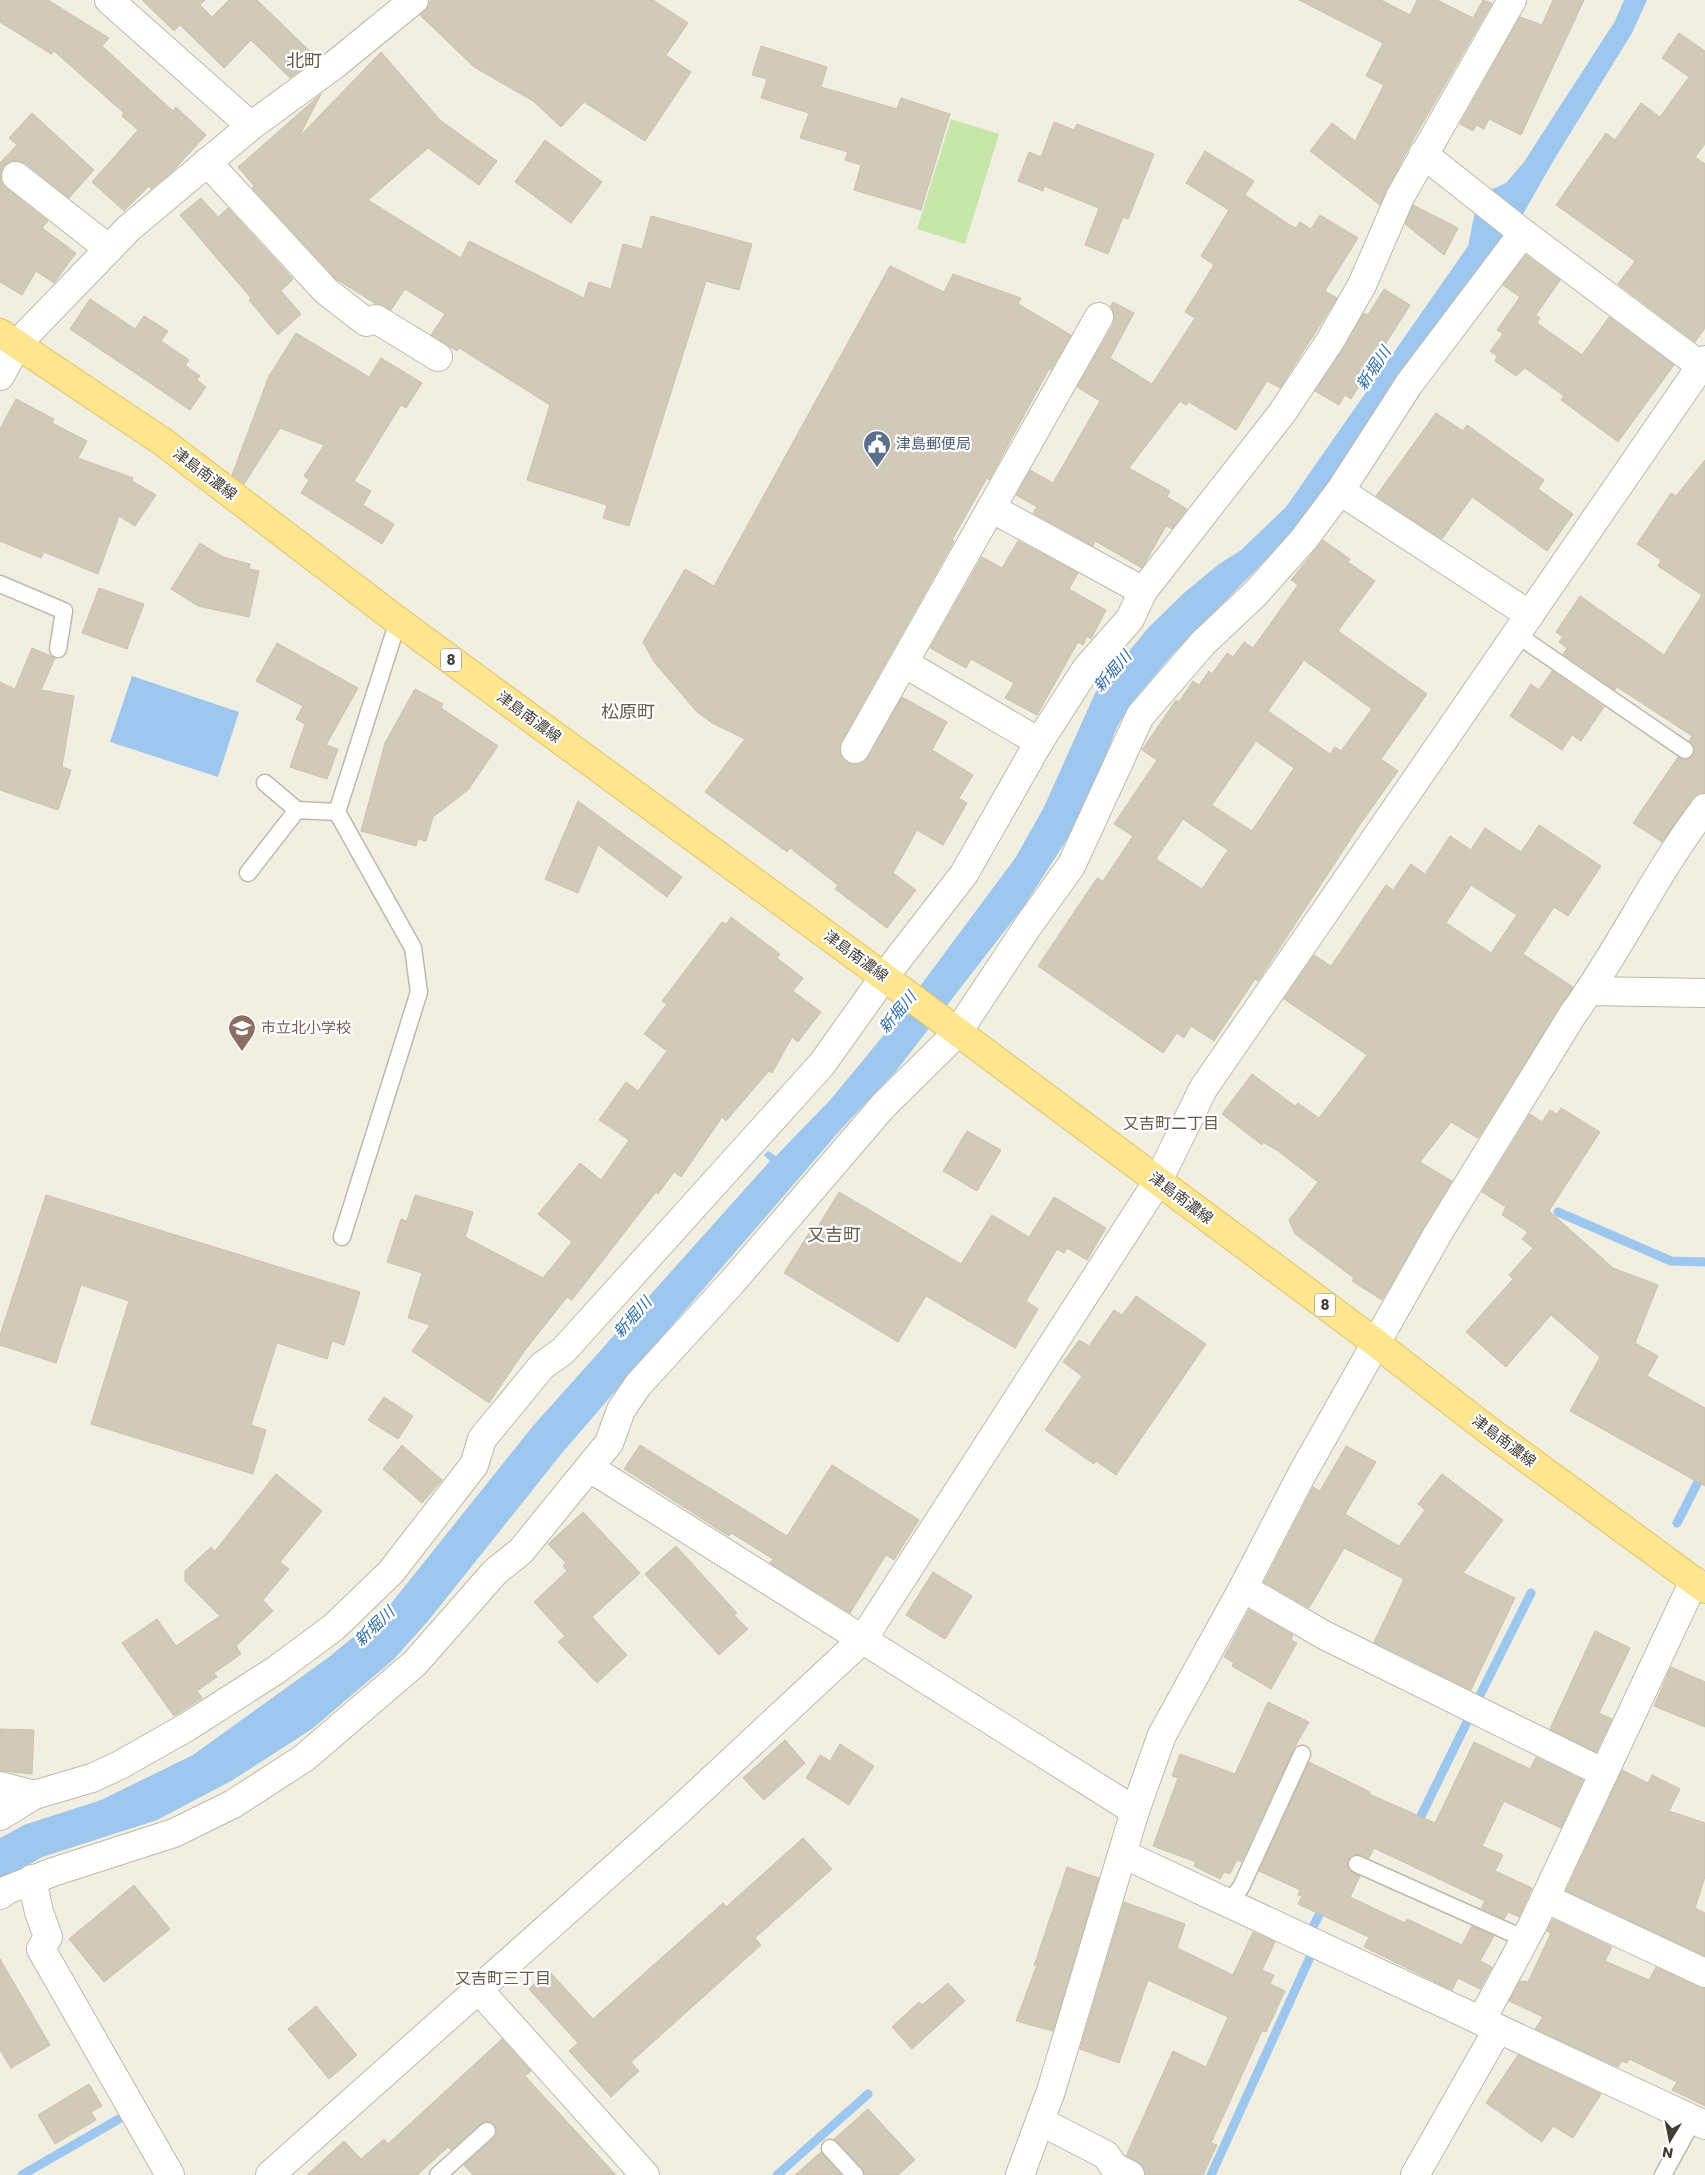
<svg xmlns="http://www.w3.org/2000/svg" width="1705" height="2175" font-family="Poppins,'Noto Sans JP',sans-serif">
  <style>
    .green { fill: #c7e6aa }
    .water { fill: #9dc7ef }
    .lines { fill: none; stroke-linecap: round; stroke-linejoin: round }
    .stream { stroke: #9dc7ef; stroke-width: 9 }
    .building { fill: #d2cab8; stroke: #cdc2ab; fill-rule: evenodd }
    .lane-casing { stroke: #bfb9a8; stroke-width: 19 }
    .street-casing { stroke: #bfb9a8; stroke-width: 30 }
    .primary-casing { stroke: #e2c45f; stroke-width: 30 }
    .lane { stroke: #fff; stroke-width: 16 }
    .street { stroke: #fff; stroke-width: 28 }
    .primary { stroke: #fde68f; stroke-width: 28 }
    .labels { text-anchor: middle; stroke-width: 4.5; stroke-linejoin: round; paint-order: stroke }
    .shield { fill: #fff; stroke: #7b7770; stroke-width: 1 }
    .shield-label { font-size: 14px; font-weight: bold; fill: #423d33 }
    .service-label { font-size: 15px; fill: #4e5e75; stroke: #fff; text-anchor: start }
    .street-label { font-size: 15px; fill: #423d33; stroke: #fff }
    .education-label { font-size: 15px; fill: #785e54; stroke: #fff; text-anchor: start }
    .water-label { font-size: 16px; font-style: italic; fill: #2e6eac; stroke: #fff }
    .neighbourhood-label { font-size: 16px; fill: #655c4a; stroke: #fff }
    .quarter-label { font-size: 18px; fill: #655c4a; stroke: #fff }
  </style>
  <rect width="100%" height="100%" fill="#f1eee2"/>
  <polygon class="green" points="951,119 999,134 965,244 917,229"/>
  <g class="water">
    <polygon points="1624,0 1647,0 1632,33 1555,158 1511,235 1296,529 1172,655 1133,701 1118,725 1077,824 1024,906 896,1071 843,1127 562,1453 428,1621 394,1659 312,1729 231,1781 157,1820 42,1857 0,1881 0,1838 24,1825 101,1800 193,1755 329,1657 385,1611 533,1426 770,1161 764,1155 768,1151 776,1156 831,1099 883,1036 1016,857 1044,807 1096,691 1149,627 1184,593 1219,564 1240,551 1286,507 1468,246 1476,207 1492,189 1506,183 1524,162 1615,21"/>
    <polygon points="132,676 239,712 218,777 110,742"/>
  </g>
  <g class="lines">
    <g class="stream">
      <polyline points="1558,1212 1671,1261 1705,1262"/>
      <polyline points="1677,1523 1705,1468"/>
      <polyline points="1477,1701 1531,1593"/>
      <polyline points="1416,1826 1470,1716"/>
      <polyline points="1314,1925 1324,1905"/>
      <polyline points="22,2175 119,2119"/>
      <polyline points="777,2175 868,2094"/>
      <polyline points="1211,2175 1311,1955"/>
    </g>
  </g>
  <g class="building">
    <polygon points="0,0 48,0 109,38 102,46 173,111 176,107 206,135 172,172 151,189 149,186 124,211 92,182 138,130 122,116 124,113 54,51 51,54 0,22"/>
    <polygon points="142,0 205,0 200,5 212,17 229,0 257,0 317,58 290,78 251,40 224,68 180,25 174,31"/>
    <polygon points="431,0 653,0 688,23 666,55 691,72 645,141 584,102 561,127 533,101 474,67 420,15"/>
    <polygon points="1299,0 1381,0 1410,15 1417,0 1437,0 1473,18 1483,0 1492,3 1410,145 1380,205 1310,151 1332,123 1355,141 1384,85 1366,76 1383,43"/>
    <polygon points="1553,0 1584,0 1521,135 1489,119 1484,129 1476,125 1473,131 1460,124 1520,17 1542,25"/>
    <polygon points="1679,33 1705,51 1705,144 1695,157 1705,164 1705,328 1695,342 1618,284 1635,261 1556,205 1606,133 1615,140 1641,103 1660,117 1689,77 1662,58"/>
    <polygon points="761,46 827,67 821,87 897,109 901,98 950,114 921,210 854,190 861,165 845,160 848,152 800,138 809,113 761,98 767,79 752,75"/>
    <polygon points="381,52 440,120 497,161 479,185 428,148 368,200 461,258 469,241 584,298 589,282 611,289 623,244 642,249 651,216 752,244 739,290 706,281 629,526 603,518 607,505 527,480 550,405 459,348 457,351 431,335 445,314 405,289 391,310 376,304 336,279 252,188 254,186 238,167 321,94 299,137"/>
    <polygon points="32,113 94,170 69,198 25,163 18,161 11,161 3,167 1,174 1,181 6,188 48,221 42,228 76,253 54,283 36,271 22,295 0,282 0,163 17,145 9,138"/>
    <polygon points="1054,122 1074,130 1077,124 1154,154 1128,219 1123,217 1108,254 1085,245 1099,208 1044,186 1043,191 1018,181 1029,152 1041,157"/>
    <polygon points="545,140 602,182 571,223 515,182"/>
    <polygon points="1205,151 1254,181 1245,195 1290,225 1296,228 1300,222 1311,229 1320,215 1358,238 1325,291 1337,298 1280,388 1267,381 1236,430 1189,402 1186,405 1180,401 1129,468 1170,491 1167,497 1187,509 1172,529 1166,526 1142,568 1095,541 1093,546 1033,513 1037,507 1016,495 1030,470 1053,483 1100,401 1077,387 1113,325 1115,316 1110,307 1113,302 1134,313 1110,358 1152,384 1195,318 1185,312 1214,265 1201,256 1229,210 1186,183"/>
    <polygon points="201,198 218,217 228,208 293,279 281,291 301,314 278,335 249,300 251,298 180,215"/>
    <polygon points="1413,205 1458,228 1444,255 1405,224"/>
    <polygon points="1526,255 1560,280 1536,315 1540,318 1537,323 1582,355 1609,317 1674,365 1618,442 1561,400 1564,396 1525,368 1516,376 1495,361 1497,356 1490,351 1503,334 1497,330 1520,297 1503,285"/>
    <polygon points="890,266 944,292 953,274 1021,298 1018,304 1071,335 1051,370 1049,369 989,480 987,478 952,540 954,541 841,742 839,749 841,756 847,762 855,765 863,762 902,697 947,722 932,750 973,775 959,798 967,803 943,845 917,830 893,873 916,890 887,928 835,889 838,885 790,848 787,852 705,792 745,739 712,723 697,712 654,662 643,642 685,569 714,586"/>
    <polygon points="1384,289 1410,305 1356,391 1351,399 1345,395 1339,405 1315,391 1364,313 1368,315"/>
    <polygon points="90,299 135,329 144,316 168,331 161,341 189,360 185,365 200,376 197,380 206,387 190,410 70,329"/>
    <polygon points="296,333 369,377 381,358 422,383 406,408 401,405 354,481 371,491 363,505 394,524 382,544 301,493 309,480 304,476 324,445 280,428 244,484 232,475 269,376"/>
    <polygon points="16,399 54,419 52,423 87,441 78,458 133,478 132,481 156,495 135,526 119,516 98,574 44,552 41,558 0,541 0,429"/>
    <polygon points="1436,413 1463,431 1467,425 1544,480 1538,489 1573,514 1547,551 1472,497 1442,539 1376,496"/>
    <polygon points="1705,460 1705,793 1698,794 1692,799 1662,842 1633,823 1678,757 1685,760 1693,755 1694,746 1689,741 1692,736 1617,687 1615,690 1563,654 1567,648 1559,642 1563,637 1556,632 1580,596 1664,655 1702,595 1658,566 1661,560 1637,544 1671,493 1676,496"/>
    <path d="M1323 540 1350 559 1348 562 1375 581 1338 631 1427 694 1381 759 1398 771 1361 823 1258 981 1255 979 1214 1041 1191 1026 1184 1038 1177 1033 1163 1053 1038 966 1097 878 1103 881 1133 836 1114 824 1157 760 1142 750 1176 700 1179 702 1193 681 1199 685 1209 671 1212 674 1227 653 1233 657 1244 642 1253 648 1298 585 1291 580ZM1304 660 1372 709 1341 751 1335 747 1330 754 1268 711ZM1256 741 1294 768 1252 831 1212 805ZM1183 819 1228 850 1202 889 1156 859Z"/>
    <polygon points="1018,541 1078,573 1069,589 1106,610 1091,639 1087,636 1083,645 1078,642 1037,715 1005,698 1014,683 971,659 966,668 930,648 982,557 1002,568"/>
    <polygon points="200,543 223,557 250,564 249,569 259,571 249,617 198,606 171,589"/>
    <polygon points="99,588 144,604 127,649 82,633"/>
    <polygon points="277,643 358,688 326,745 338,749 327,779 290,767 305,724 296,719 303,706 256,681"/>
    <polygon points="32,648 55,658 41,690 74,696 62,767 71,770 58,810 0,790 0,682 15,689"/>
    <polygon points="1552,671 1604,707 1581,741 1572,735 1562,750 1510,716 1531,684 1539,690"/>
    <polygon points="415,689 443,704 441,708 498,746 468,790 433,817 426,841 418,839 416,846 361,831 385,743"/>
    <polygon points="578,801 682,877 667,897 598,845 578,893 545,879"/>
    <path d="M1539 825 1601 866 1568 916 1554 907 1523 954 1573 987 1478 1138 1451 1122 1420 1162 1452 1181 1382 1300 1352 1281 1354 1278 1295 1234 1289 1220 1318 1182 1278 1151 1263 1142 1262 1145 1222 1114 1252 1074 1295 1106 1298 1103 1319 1118 1367 1055 1284 999 1314 955 1331 966 1386 885 1393 890 1411 864 1425 874 1450 836 1471 850 1485 828 1521 852ZM1471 885 1517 915 1491 953 1446 923Z"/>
    <polygon points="731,917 780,954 777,958 803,978 793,991 821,1012 798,1042 792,1037 772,1073 769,1071 726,1121 722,1117 681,1177 674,1172 658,1194 656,1192 572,1300 567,1297 523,1353 489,1403 412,1351 430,1325 408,1318 422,1273 387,1262 401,1219 407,1221 415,1195 473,1212 465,1237 543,1278 572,1242 538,1214 580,1163 601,1180 629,1140 599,1120 626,1082 638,1091 667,1051 644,1034 667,1004 662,1001 722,922 726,924"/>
    <polygon points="1561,1108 1600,1132 1549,1211 1613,1268 1658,1285 1635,1343 1658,1356 1647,1376 1705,1408 1705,1486 1570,1411 1600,1357 1551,1315 1506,1367 1466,1332 1506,1287 1513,1279 1509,1275 1533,1248 1522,1239 1528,1232 1502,1215 1506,1207 1482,1192 1530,1114 1542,1122 1550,1110 1557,1114"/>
    <polygon points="967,1131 1001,1150 977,1191 943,1171"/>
    <polygon points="839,1192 961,1264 992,1215 1029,1237 1054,1197 1106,1228 1087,1260 1067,1248 1064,1253 1057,1249 1026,1301 1038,1309 1015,1348 926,1296 898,1342 784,1273 809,1233 813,1235"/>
    <polygon points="46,1195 360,1292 344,1345 332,1341 327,1359 277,1343 251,1425 266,1430 253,1474 91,1424 129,1301 81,1285 56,1363 0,1345 0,1335"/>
    <polygon points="1136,1296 1206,1344 1116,1475 1096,1461 1094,1464 1045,1430 1082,1376 1063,1362 1079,1340 1089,1346 1114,1310 1122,1315"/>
    <polygon points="384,1397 413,1416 398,1439 368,1420"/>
    <polygon points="402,1445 442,1480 422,1503 383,1469"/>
    <polygon points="640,1445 787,1536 832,1465 919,1520 894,1560 886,1555 850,1613 770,1563 773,1559 731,1533 729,1536 624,1469"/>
    <polygon points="1346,1446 1376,1462 1345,1514 1399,1546 1425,1510 1418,1504 1442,1474 1503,1520 1463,1573 1515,1598 1471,1690 1374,1642 1404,1579 1344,1548 1309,1608 1264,1582 1313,1487 1320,1491"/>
    <polygon points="276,1474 322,1511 280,1562 289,1569 263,1600 273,1611 236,1646 241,1654 214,1673 217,1677 197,1691 202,1698 174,1716 122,1643 157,1619 176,1646 220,1616 185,1581 185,1571 211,1547 215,1551"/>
    <polygon points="583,1512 640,1573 592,1617 627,1655 597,1683 558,1642 565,1636 534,1602 567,1571 563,1566 566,1563 548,1544"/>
    <polygon points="676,1546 737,1613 734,1615 748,1629 719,1655 645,1574"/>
    <polygon points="933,1572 972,1596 945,1639 906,1615"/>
    <polygon points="1249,1610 1293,1635 1291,1640 1297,1643 1271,1689 1232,1666 1234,1663 1224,1657"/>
    <polygon points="1595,1631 1630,1648 1599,1713 1612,1719 1596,1752 1550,1729"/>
    <polygon points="1671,1667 1705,1682 1705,1727 1654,1706"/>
    <polygon points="1268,1702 1309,1722 1293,1750 1241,1862 1237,1860 1230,1874 1224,1872 1220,1879 1194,1866 1196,1862 1153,1846 1178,1778 1172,1776 1180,1754 1235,1774"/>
    <polygon points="0,1729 34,1730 32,1774 0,1771"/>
    <polygon points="785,1740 805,1763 764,1800 743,1778"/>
    <polygon points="1474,1742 1530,1769 1536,1757 1583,1780 1561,1828 1504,1801 1482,1846 1503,1855 1495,1871 1532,1888 1519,1917 1508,1912 1504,1919 1481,1908 1485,1901 1374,1848 1369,1858 1355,1854 1351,1856 1347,1865 1349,1870 1360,1876 1350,1897 1405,1923 1407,1919 1462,1945 1472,1926 1494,1936 1480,1961 1492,1967 1480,1989 1458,1978 1452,1990 1364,1947 1369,1937 1298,1904 1302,1896 1298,1895 1300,1890 1259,1871 1309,1762 1370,1792 1369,1794 1435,1823"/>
    <polygon points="840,1744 874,1766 849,1805 806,1778 820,1755 830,1761"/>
    <polygon points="1622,1770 1648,1783 1652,1775 1680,1789 1669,1811 1705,1823 1705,1877 1695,1908 1705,1913 1705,1956 1566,1891"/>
    <polygon points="803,1838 832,1869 755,1938 761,1945 631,2062 639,2071 611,2097 569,2051 578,2043 529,1989 549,1971 593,2019 723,1903 726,1907"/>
    <polygon points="1067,1867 1099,1878 1053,2031 1016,2021 1038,1962 1034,1966"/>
    <polygon points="134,1885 170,1929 104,1982 69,1939"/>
    <polygon points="1124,1902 1185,1924 1177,1948 1233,1975 1253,1932 1275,1942 1262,1970 1274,1975 1270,1984 1285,1991 1266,2032 1262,2031 1211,2143 1217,2145 1203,2175 1145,2175 1143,2166 1126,2156 1173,2051 1206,2067 1228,2017 1148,1980 1119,2063 1080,2049"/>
    <polygon points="1553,1919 1612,1947 1605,1961 1649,1980 1656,1967 1705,1988 1705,2106 1672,2090 1677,2082 1629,2059 1627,2063 1622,2061 1618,2067 1535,2029 1543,2017 1509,2001 1520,1981 1528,1982 1551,1933 1547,1931"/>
    <polygon points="0,1959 50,2045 11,2068 0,2050"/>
    <polygon points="948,1983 965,2001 912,2049 892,2027 919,2002 922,2005"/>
    <polygon points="316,2006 357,2055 329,2079 288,2029"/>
    <polygon points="502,2039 531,2071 525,2076 616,2175 473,2175 464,2165 497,2134 494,2124 485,2121 451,2150 448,2147 417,2175 307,2175 344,2141 361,2159 384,2139 388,2144"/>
    <polygon points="1518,2055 1601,2094 1573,2138 1553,2126 1542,2142 1486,2103"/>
    <polygon points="89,2084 102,2106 91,2112 96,2120 55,2144 38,2115"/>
    <polygon points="868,2109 915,2160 898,2175 865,2175 862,2168 834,2139"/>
    <polygon points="821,2152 841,2175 795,2175"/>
  </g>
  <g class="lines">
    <g class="lane-casing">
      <g id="lane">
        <polyline points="0,584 64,611 58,649"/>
        <polyline points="1516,634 1685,750"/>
        <polyline points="265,783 297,810"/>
        <polyline points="248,873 297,810 337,812"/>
        <polyline points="342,1237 419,992 413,948 337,812 398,621"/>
        <polyline points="1357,1864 1525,1939"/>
        <polyline points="1229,1903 1241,1887 1302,1754"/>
        <polyline points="830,2148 855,2175"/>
        <polyline points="438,2175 487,2131"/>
        <polyline points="1663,2175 1693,2120"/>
      </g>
    </g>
    <g class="street-casing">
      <g id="street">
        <polyline points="109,0 251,126"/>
        <polyline points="1423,154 1523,233 1705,369"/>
        <polyline points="207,162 326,291 366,322 376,319 438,357"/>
        <polyline points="16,176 109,249"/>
        <polyline points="0,376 18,343 129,228 251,126 333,66 414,0"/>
        <polyline points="1340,491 1530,615"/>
        <polyline points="991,508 1143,591"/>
        <polyline points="904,663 1039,742"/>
        <polyline points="855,749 1099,317"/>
        <polyline points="1590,991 1705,993"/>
        <polyline points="590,1468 1135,1811"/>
        <polyline points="1243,1588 1324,1635 1604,1773"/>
        <polyline points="0,1786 34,1795 92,1778 120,1765 187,1727 276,1670 334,1627 391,1572 474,1465 482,1439 542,1366 563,1351 822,1064 884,977 964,874 1039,742 1086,669 1130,619 1143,591 1282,413 1330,341 1362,285 1400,197 1512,0"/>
        <polyline points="0,1816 34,1795"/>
        <polyline points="1123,1854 1705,2125"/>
        <polyline points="32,1879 39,1912 48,1937 41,1949 170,2175"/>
        <polyline points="0,1895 7,1890 53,1872 174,1833 233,1804 304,1758 415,1663 495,1572 521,1551 609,1443 621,1410 638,1385 733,1281 883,1106 957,1033 1028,926 1071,866 1140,716 1203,643 1256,593 1304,539 1340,491 1409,384 1523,233"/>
        <polyline points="1545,1898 1705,1973"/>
        <polyline points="478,1989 645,2175"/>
        <polyline points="1481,2021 1532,1926 1694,1581"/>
        <polyline points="1040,2121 1106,2155 1114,2167 1130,2175"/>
        <polyline points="270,2175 674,1815 863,1639 1158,1181 1203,1089 1705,360"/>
        <path d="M1020 2175 1051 2091 1135 1811 1162 1735 1243 1588 1302 1474 1437 1235 1573 1014C1621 948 1655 873 1705 808"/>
        <polyline points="1415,2175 1498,2029"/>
      </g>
    </g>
    <g class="primary-casing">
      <polyline id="primary" points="0,333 163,442 398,621 884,977 1376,1343 1484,1427 1705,1589"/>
    </g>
    <use href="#lane" class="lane"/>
    <use href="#street" class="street"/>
    <use href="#primary" class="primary"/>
  </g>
  <defs>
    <g id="civic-pin" transform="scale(1.4375)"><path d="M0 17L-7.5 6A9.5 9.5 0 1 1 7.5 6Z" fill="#5c6f8a" stroke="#fff"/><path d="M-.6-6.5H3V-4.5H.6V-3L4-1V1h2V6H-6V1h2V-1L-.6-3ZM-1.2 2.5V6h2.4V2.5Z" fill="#fff"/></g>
    <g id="school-pin" transform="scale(1.4375)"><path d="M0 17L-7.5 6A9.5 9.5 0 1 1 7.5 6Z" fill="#8d6e63" stroke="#fff"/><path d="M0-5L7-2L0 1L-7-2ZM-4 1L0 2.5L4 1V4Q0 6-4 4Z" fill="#fff"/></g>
  </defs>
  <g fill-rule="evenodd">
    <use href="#civic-pin" x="877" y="444"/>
    <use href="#school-pin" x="242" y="1028"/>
  </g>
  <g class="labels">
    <g class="shield">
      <rect x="441" y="648.5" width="20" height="23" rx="4"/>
      <rect x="1315" y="1293.5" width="20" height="23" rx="4"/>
    </g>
    <g class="shield-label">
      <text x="451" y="665">8</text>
      <text x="1325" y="1310">8</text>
    </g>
    <g class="service-label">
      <text x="896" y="449">津島郵便局</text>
    </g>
    <g class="street-label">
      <text transform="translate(205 474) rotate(37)" y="5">津島南濃線</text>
      <text transform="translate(529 717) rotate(36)" y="5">津島南濃線</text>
      <text transform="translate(856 956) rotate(36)" y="5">津島南濃線</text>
      <text transform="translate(1181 1198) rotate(37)" y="5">津島南濃線</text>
      <text transform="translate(1504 1441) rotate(37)" y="5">津島南濃線</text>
    </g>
    <g class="education-label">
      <text x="261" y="1033">市立北小学校</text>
    </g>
    <g class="water-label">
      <text transform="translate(1373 368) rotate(-56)" y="6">新堀川</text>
      <text transform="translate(1112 671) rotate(-49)" y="6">新堀川</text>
      <text transform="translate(897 1012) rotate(-50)" y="6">新堀川</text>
      <text transform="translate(632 1317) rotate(-48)" y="6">新堀川</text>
      <text transform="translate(374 1626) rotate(-44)" y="6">新堀川</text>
    </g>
    <g class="neighbourhood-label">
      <text x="1171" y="1129">又吉町二丁目</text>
      <text x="503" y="1984">又吉町三丁目</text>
    </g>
    <g class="quarter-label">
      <text x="304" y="67">北町</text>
      <text x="628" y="718">松原町</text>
      <text x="834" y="1241">又吉町</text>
    </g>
  </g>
  <g transform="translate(1670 2140) rotate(190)" stroke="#ffffff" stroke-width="4" paint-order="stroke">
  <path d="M0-4L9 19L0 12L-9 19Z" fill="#423d33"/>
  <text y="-8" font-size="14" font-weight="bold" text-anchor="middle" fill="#423d33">N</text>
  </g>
</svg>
